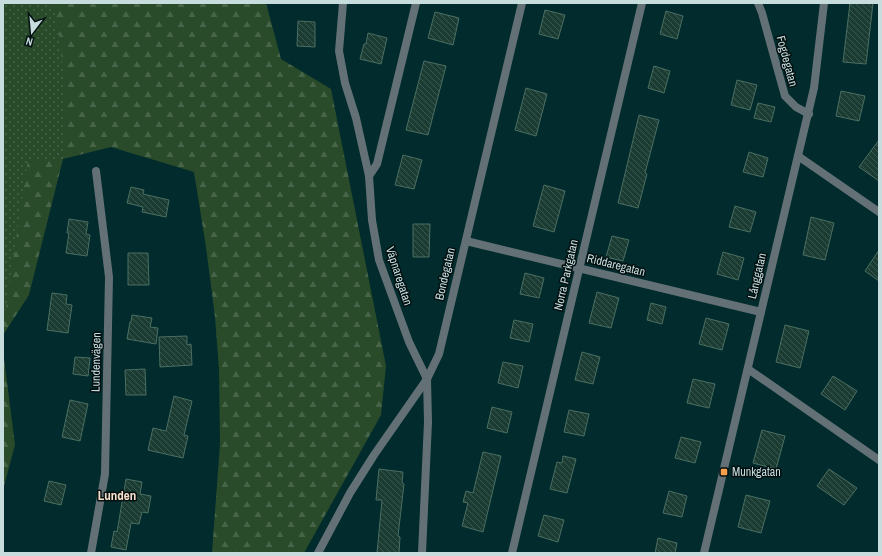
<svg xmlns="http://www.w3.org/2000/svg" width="882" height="556" font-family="'Archivo Narrow',sans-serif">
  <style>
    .forest { fill: url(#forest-firs) }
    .park { fill: url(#park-dots) }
    .building { fill: url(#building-back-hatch); stroke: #4c6f63 }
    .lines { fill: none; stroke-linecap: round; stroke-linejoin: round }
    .street { stroke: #637177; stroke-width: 8 }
    .poi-dot { fill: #f8a04b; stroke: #031011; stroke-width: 1.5 }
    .labels { text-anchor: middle; stroke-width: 3; stroke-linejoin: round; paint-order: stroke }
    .street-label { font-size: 12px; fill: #c7dcdd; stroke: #031011 }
    .poi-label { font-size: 12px; fill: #c7dcdd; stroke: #031011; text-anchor: start }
    .neighbourhood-label { font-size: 13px; font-weight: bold; fill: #f7dec8; stroke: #031011 }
  </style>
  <defs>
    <pattern id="forest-firs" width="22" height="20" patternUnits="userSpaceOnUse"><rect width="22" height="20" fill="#294b2a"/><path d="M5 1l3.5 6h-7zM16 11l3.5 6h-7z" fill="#476448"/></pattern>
    <pattern id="park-dots" width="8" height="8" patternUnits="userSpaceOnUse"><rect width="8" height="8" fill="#294b2a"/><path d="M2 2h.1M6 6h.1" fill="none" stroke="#476448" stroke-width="1.8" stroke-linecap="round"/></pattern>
    <pattern id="building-back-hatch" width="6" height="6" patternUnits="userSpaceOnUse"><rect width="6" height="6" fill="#1a3c32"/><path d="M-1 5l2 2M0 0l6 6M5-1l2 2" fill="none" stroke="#3a584f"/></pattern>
  </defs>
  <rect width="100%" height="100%" fill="#012b2c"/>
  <g class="forest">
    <polygon points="3,3 266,3 281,59 331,89 386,366 381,415 304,553 212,553 220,444 219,369 215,317 206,247 194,172 111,147 63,159 29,295 3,335"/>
    <polygon points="3,350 15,445 3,490"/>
  </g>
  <polygon class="park" points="3,3 53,3 59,34 65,92 63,159 28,159 3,327"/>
  <g class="building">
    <polygon points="850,3 873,3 866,64 843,62"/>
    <polygon points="545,10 565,15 558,39 539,34"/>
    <polygon points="666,11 683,16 677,39 660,34"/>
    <polygon points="435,12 459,18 453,45 428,38"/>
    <polygon points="298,21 315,22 315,47 297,46"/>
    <polygon points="368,33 387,38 381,64 360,59 364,44 366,44"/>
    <polygon points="424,61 446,66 428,135 406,130"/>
    <polygon points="654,66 670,71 664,93 648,88"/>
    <polygon points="737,80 757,85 750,110 731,105"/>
    <polygon points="526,88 547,94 536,136 515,130"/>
    <polygon points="841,91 865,96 859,121 836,116"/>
    <polygon points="758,103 775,107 771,122 754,118"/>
    <polygon points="639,115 659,120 645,173 647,174 638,208 618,203"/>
    <polygon points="879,140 879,181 859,167"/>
    <polygon points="749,152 768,158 763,177 743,172"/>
    <polygon points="403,155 422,160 414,189 395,185"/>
    <polygon points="544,185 565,191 554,232 533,226"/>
    <polygon points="131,187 144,190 143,194 169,200 166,217 142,212 143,207 127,203"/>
    <polygon points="735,206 756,212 750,232 729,227"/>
    <polygon points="811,217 834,223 825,260 803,255"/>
    <polygon points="69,219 88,222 86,234 90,235 87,256 66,253 69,233 67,233"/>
    <polygon points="413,224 430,224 429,257 413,257"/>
    <polygon points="612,236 629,240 623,261 606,257"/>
    <polygon points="879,250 879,281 865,271"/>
    <polygon points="723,252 744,258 738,280 717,274"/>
    <polygon points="128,253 148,253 149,285 128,285"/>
    <polygon points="525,273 544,278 539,298 520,294"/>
    <polygon points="597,292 619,298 611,328 589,323"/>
    <polygon points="52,293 67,295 66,304 72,305 68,333 47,330"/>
    <polygon points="651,303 666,307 662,324 647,320"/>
    <polygon points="132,315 152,318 150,327 158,328 156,344 127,339 130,322 131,322"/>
    <polygon points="706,318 729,324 722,350 699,344"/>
    <polygon points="514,320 533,324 529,342 510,338"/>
    <polygon points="785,325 809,331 800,368 776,362"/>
    <polygon points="187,336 187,345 191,344 192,365 160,367 159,337"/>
    <polygon points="582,352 600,357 593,384 575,380"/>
    <polygon points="75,357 90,358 88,376 73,374"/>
    <polygon points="503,362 523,366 518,388 498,383"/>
    <polygon points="145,369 146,395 126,395 125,370"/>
    <polygon points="833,376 857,391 845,410 821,394"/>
    <polygon points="693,379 715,384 709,408 687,403"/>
    <polygon points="174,396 192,401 184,435 188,436 183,458 148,450 153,428 166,431"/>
    <polygon points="70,400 88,404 80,441 62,437"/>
    <polygon points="492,407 512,412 507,433 487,428"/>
    <polygon points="569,410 589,414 584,436 564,432"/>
    <polygon points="762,430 785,436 776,469 753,463"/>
    <polygon points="681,437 701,442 695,463 675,458"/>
    <polygon points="483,452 501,456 483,532 462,526 468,503 463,502 466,491 473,493"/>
    <polygon points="563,456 576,459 567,493 550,489 557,462 562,463"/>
    <polygon points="379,469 403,472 402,483 404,484 398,536 400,537 399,553 377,553 382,500 376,500"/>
    <polygon points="829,469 857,488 844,505 817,486"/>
    <polygon points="126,479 142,482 140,494 151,496 148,513 142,512 139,524 131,523 126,550 111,547 114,531 117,532"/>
    <polygon points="49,481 66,485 61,505 44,501"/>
    <polygon points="669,491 687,496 682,517 663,513"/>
    <polygon points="746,495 770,501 761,533 738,527"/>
    <polygon points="544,515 564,520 558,542 538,536"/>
    <polygon points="658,538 677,543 675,553 655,553"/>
  </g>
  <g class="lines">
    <g class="street">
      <polyline points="343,3 339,51 345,83 356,118 369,176 372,220 379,260 409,342 427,379"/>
      <polyline points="758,3 762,13 785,96 796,107 809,114"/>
      <polyline points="798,156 879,212"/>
      <polyline points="369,176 377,164 416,3"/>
      <polyline points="466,241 761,312"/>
      <polyline points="748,369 879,460"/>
      <polyline points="91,553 105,474 109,277 96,171"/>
      <polyline points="318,553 350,493 374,455 427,379"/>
      <polyline points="422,553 428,422 427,379 439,354 522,3"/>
      <polyline points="512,553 642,3"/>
      <polyline points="704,553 814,88 824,3"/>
    </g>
  </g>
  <rect class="poi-dot" x="720" y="468" width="8" height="8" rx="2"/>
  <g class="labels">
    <g class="street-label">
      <text transform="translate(787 61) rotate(75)" y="4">Fogdegatan</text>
      <text transform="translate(616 265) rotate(14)" y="4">Riddaregatan</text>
      <text transform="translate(445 274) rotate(-77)" y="4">Bondegatan</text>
      <text transform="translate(566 275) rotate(-77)" y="4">Norra Parkgatan</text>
      <text transform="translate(399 276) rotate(72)" y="4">Väpnaregatan</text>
      <text transform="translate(757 276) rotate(-77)" y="4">Långgatan</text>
      <text transform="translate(96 362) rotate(-89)" y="4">Lundenvägen</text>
    </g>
    <g class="poi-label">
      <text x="732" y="476">Munkgatan</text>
    </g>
    <g class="neighbourhood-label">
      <text x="117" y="500">Lunden</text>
    </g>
  </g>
  <rect width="882" height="556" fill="none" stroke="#c7dcdd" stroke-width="8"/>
  <g transform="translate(32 32) rotate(196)" stroke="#031011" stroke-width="3" paint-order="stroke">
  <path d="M0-3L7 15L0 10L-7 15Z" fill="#c7dcdd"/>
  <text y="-6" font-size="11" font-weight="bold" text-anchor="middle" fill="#c7dcdd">N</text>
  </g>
</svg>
